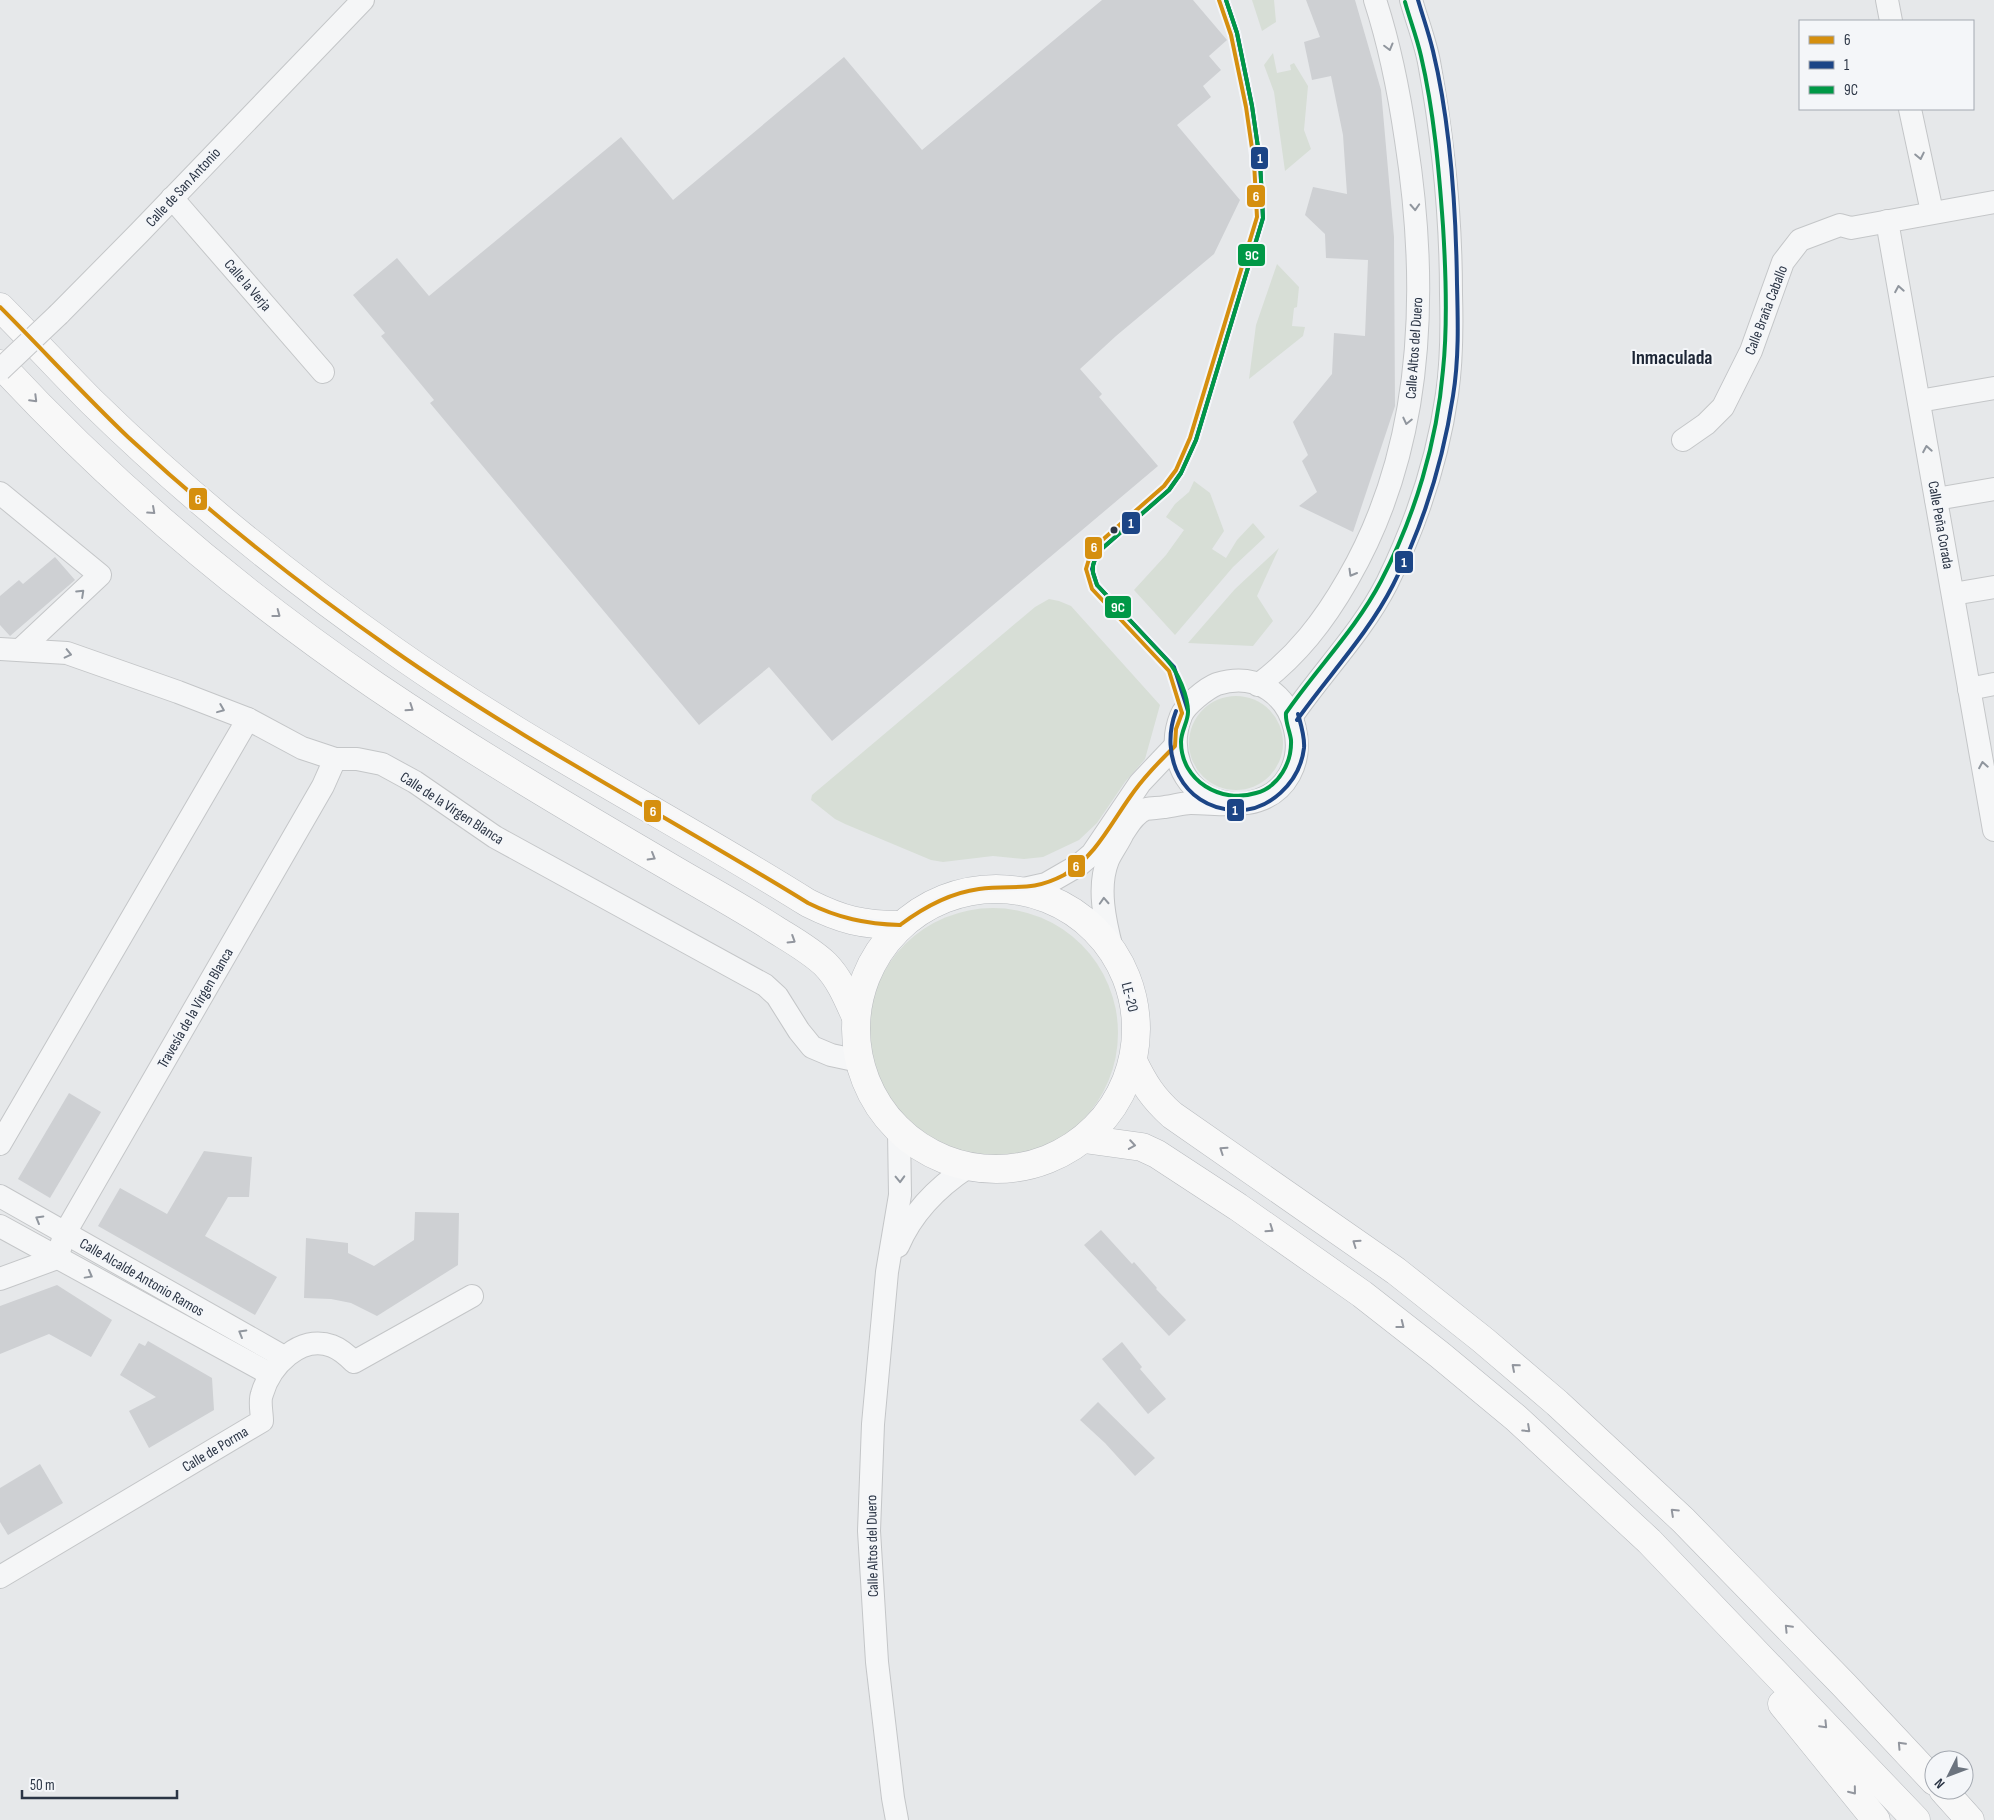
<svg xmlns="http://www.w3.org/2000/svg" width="1994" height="1820" font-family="'Sofia Sans Condensed',sans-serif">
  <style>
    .green { fill: #d7ded6 }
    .building { fill: #ced0d3 }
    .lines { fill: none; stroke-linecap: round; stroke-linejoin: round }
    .minor-casing { stroke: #c4c6c8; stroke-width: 24 }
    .highway-casing { stroke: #b8bbbf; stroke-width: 29 }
    .minor { stroke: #f5f6f7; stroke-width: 22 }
    .highway { stroke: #f8f8f8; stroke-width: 28 }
    .minor-bridge-casing { stroke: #c4c6c8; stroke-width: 24; stroke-linecap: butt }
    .minor-bridge { stroke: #f5f6f7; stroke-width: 22 }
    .bus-1-casing { stroke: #f4f6f9; stroke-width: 8 }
    .bus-2-casing { stroke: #f4f6f9; stroke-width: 8 }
    .bus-3-casing { stroke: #f4f6f9; stroke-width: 8 }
    .bus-1 { stroke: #d58f0e; stroke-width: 4 }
    .bus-2 { stroke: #1c4586; stroke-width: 4 }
    .bus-3 { stroke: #009846; stroke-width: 4 }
    .oneway { stroke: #90969e }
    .oneway2 { stroke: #92969e }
    .bus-dot { fill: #2b3545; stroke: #f4f6f9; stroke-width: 2 }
    .labels { text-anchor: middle; stroke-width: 4; stroke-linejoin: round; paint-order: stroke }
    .street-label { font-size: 15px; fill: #2b3545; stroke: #f4f6f9 }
    .district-label { font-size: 20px; font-weight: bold; fill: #1d2636; stroke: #f4f6f9 }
    .line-badge { stroke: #f4f6f9; stroke-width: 2 }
    .badge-label { font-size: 14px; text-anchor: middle; font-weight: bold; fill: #fff }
  </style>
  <rect width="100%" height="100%" fill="#e6e8ea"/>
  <g class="green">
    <polygon points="1252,0 1274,0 1276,22 1262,31"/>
    <polygon points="1273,53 1277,73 1291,70 1290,65 1294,63 1308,86 1304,130 1311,149 1285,171 1274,92 1264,65"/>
    <polygon points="1277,264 1299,287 1297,307 1294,308 1292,326 1305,327 1303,336 1249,379 1256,325"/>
    <polygon points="1194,481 1210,493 1224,531 1212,549 1226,558 1237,540 1253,523 1265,537 1233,567 1175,635 1134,590 1166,555 1184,530 1166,517 1175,504 1189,492"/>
    <polygon points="1279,548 1257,596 1273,621 1253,646 1188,643 1235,589"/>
    <polygon points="1049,599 1059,601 1071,606 1160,705 1145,759 1125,782 1097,823 1079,840 1043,857 1024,859 993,856 943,862 931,860 845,824 835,819 811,800 812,795 1035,607"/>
    <circle cx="1236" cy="743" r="47"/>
    <circle cx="993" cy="1033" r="125"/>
  </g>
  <g class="building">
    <polygon points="1102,0 1193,0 1227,40 1209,56 1221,70 1203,86 1211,97 1177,125 1240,200 1214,254 1116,336 1080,369 1102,394 1099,397 1158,466 832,741 769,667 699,725 430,403 434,400 381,336 385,333 353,295 397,258 429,296 621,137 673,200 844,57 922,150"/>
    <polygon points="1306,0 1355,0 1381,90 1394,237 1395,406 1353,532 1299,506 1317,492 1302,461 1308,455 1293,422 1332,374 1334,333 1365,336 1368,260 1326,258 1325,234 1305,215 1313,187 1347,194 1343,135 1331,76 1312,80 1304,42 1320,37"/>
    <polygon points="55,557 75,580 10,636 0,625 0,596 19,580 23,584"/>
    <polygon points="69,1093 101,1112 50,1198 18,1179"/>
    <polygon points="204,1151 252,1157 249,1197 228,1197 205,1236 277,1277 255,1315 98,1226 120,1188 167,1214"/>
    <polygon points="415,1212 459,1213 458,1265 377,1316 351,1303 331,1299 304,1298 306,1238 348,1243 348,1253 374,1266 414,1240"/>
    <polygon points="1101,1230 1132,1264 1134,1262 1157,1288 1156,1289 1186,1320 1169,1336 1084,1245"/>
    <polygon points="57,1285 112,1320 91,1357 49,1334 0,1354 0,1306"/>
    <polygon points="148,1341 212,1378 214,1410 149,1448 129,1411 156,1397 120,1375 139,1343 145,1346"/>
    <polygon points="1122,1342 1142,1367 1140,1369 1166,1399 1148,1414 1102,1359"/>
    <polygon points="1098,1402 1155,1458 1135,1476 1105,1443 1080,1420"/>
    <polygon points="40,1464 63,1503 8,1535 0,1522 0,1488"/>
  </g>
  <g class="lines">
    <g class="minor-casing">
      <g id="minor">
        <polyline points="1887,0 1891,21"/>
        <polyline points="1910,109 1932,212"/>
        <polyline points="172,198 323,372"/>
        <polyline points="1887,221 1994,830"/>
        <polyline points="59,314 139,233 363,0"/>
        <polyline points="1919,401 1994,388"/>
        <polyline points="1683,440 1706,424 1723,407 1751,351 1783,262 1800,240 1840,225 1851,228 1994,202"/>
        <polyline points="0,493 100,575 20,650"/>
        <polyline points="1936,499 1994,489"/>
        <polyline points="1953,594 1994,587"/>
        <polyline points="0,649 67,653 178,692 248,719 302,748 335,759 357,759 382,764 415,782 495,837 765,985 777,996 799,1031 812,1047 831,1055 859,1061"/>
        <path d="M1258 685C1297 656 1324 621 1348 579 1425 446 1429 288 1406 140 1399 92 1390 46 1375 0"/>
        <polyline points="1969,689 1994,684"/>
        <path d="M1292 716C1323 671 1362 632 1387 583 1416 524 1438 458 1447 394 1452 360 1452 328 1451 294 1451 217 1443 138 1429 62 1425 41 1417 21 1411 0"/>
        <polyline points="1019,890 1046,884 1079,865 1092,854 1140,783 1175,746"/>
        <path d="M1112 949C1105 922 1097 887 1108 860 1112 851 1119 842 1123 833 1129 824 1135 813 1146 809 1152 808 1159 808 1165 807 1174 806 1183 803 1191 803 1210 803 1230 806 1248 803 1330 788 1301 658 1217 684 1207 688 1185 705 1181 716 1168 748 1180 787 1215 800 1221 802 1228 803 1234 804"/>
        <polyline points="0,1144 248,719"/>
        <polyline points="0,1196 284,1357"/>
        <polyline points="0,1226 270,1374"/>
        <path d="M898 1246C912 1213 939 1186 968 1167"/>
        <polyline points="0,1279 57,1258 65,1233 323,786 335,759"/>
        <path d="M0 1577 262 1421C262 1413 259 1401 262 1394 270 1366 300 1334 332 1346 340 1349 348 1356 354 1362L472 1296"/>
        <polyline points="897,1820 893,1798 877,1662 869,1531 873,1424 887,1272 900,1195 899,1131"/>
      </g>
    </g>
    <g class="highway-casing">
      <g id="highway">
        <path d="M0 307C31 338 61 371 92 402 185 493 286 575 393 650 526 744 671 817 808 903 842 920 862 925 900 925"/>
        <path d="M0 364C112 485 240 593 376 686 472 751 572 810 673 869 707 889 742 908 776 930 792 940 810 950 825 964 839 978 847 997 855 1015"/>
        <circle cx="996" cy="1029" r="140"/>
        <path d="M1133 1061C1144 1084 1153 1098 1172 1115L1396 1271 1483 1340 1557 1403 1683 1520 1844 1685 1934 1781"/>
        <polyline points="1084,1139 1142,1147 1157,1154 1238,1207 1362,1294 1440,1355 1516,1418 1649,1541 1916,1820"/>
        <polyline points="1782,1704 1876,1820"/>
        <polyline points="1943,1790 1970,1820"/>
      </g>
    </g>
    <use href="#minor" class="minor"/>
    <use href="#highway" class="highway"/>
    <g class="minor-bridge-casing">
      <polyline id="minor-bridge" points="0,370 59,314"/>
    </g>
    <use href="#minor-bridge" class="minor-bridge"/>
    <g class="bus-1-casing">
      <g id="bus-1">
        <path d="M0 307C43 350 84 395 128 437 211 514 300 585 393 650 526 743 670 818 808 903 838 918 866 924 900 925"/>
        <polyline points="1182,713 1169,671 1092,589 1086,569 1092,549 1164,486 1176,470 1190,438 1257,217 1254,162 1246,107 1231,35 1219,0"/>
        <path d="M900 925C924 907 949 893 979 889 1013 884 1030 893 1064 875 1095 857 1110 825 1130 797 1143 778 1159 762 1175 746L1176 729 1182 713"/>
      </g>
    </g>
    <g class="bus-2-casing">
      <g id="bus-2">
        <path d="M1176 711C1159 755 1182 807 1233 810 1269 813 1300 782 1304 748 1305 737 1301 725 1298 714"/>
        <polyline points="1188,711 1174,667 1097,585 1092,569 1097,553 1169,490 1181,473 1196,440 1263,218 1260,161 1252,106 1237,33 1226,0"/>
        <path d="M1297 720C1329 675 1368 634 1393 585 1423 526 1443 461 1453 396 1459 359 1458 322 1457 284 1456 208 1451 126 1433 51 1429 34 1423 17 1418 0"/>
      </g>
    </g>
    <g class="bus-3-casing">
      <path id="bus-3" d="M1226 0 1237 33 1252 106 1260 161 1263 218 1196 440 1181 473 1169 490 1097 553 1093 565V573L1097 585 1167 660C1178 672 1188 696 1188 712 1188 722 1181 731 1181 742 1181 781 1221 804 1256 793 1279 787 1292 762 1291 740 1290 731 1285 722 1286 713 1317 668 1356 629 1381 581 1415 516 1437 442 1443 370 1448 323 1446 274 1443 226 1439 170 1434 112 1421 56 1417 38 1410 20 1405 2"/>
    </g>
    <use href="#bus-1" class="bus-1"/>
    <use href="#bus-2" class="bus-2"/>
    <use href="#bus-3" class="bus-3"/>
  </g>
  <defs><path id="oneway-chevron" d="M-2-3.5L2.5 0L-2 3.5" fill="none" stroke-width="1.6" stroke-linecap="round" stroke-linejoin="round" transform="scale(1.25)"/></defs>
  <g class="oneway">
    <use href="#oneway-chevron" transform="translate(1389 47) rotate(75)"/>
    <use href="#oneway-chevron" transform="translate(1920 156) rotate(78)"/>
    <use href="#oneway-chevron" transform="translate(1415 207) rotate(87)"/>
    <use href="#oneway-chevron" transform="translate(1899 289) rotate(-100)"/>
    <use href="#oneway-chevron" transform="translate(1407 421) rotate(103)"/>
    <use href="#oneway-chevron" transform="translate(1927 449) rotate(-100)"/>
    <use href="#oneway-chevron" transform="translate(1352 573) rotate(120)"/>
    <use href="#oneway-chevron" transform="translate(81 593) rotate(-43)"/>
    <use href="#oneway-chevron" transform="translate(68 654) rotate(13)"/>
    <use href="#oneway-chevron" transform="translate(221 709) rotate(22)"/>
    <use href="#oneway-chevron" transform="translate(1983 765) rotate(-100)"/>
    <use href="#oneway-chevron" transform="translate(1104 901) rotate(-93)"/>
    <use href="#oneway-chevron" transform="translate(900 1179) rotate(88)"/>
    <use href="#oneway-chevron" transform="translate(39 1219) rotate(-150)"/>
    <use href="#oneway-chevron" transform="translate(89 1275) rotate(29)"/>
    <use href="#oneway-chevron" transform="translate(242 1333) rotate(-150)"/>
  </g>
  <g class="oneway2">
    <use href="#oneway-chevron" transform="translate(34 399) rotate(45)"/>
    <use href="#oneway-chevron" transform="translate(152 511) rotate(42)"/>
    <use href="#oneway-chevron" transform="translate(277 614) rotate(37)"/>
    <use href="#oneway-chevron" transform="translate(410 708) rotate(34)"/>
    <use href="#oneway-chevron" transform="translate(652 857) rotate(30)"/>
    <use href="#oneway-chevron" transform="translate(792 940) rotate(32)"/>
    <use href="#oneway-chevron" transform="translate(1132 1145) rotate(9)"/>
    <use href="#oneway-chevron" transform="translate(1223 1150) rotate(-146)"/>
    <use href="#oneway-chevron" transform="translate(1270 1229) rotate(35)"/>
    <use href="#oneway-chevron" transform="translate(1356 1243) rotate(-145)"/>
    <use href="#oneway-chevron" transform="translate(1401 1325) rotate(38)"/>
    <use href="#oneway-chevron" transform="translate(1515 1367) rotate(-139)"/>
    <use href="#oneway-chevron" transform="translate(1527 1429) rotate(43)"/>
    <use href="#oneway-chevron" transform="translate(1674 1512) rotate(-137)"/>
    <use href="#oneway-chevron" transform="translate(1788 1628) rotate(-134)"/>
    <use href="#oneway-chevron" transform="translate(1824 1725) rotate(46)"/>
    <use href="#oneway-chevron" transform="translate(1901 1745) rotate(-133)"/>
    <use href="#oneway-chevron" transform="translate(1853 1791) rotate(51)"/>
  </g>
  <circle class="bus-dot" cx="1114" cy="530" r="4.5"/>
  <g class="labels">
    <g class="street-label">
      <text transform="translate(183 187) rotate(-47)" y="5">Calle de San Antonio</text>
      <text transform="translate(248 285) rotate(49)" y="5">Calle la Verja</text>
      <text transform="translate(1766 310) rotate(-69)" y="5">Calle Braña Caballo</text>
      <text transform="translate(1414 348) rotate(-86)" y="5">Calle Altos del Duero</text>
      <text transform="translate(1941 525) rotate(80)" y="5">Calle Peña Corada</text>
      <text transform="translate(452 808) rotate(33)" y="5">Calle de la Virgen Blanca</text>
      <text transform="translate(1130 997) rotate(76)" y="5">LE-20</text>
      <text transform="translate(195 1008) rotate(-60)" y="5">Travesía de la Virgen Blanca</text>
      <text transform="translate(142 1277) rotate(30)" y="5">Calle Alcalde Antonio Ramos</text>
      <text transform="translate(215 1449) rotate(-31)" y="5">Calle de Porma</text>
      <text transform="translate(872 1546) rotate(-91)" y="5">Calle Altos del Duero</text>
    </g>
    <g class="district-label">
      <text x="1672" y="364">Inmaculada</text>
    </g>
  </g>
  <g class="line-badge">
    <rect x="1250" y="146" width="19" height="24" rx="5" fill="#1c4586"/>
    <rect x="1246" y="184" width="20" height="24" rx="5" fill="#d58f0e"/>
    <rect x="1237" y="243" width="29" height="24" rx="5" fill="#009846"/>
    <rect x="188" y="487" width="20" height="24" rx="5" fill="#d58f0e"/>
    <rect x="1121" y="511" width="20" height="24" rx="5" fill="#1c4586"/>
    <rect x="1084" y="536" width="19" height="24" rx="5" fill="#d58f0e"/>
    <rect x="1394" y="550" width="20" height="24" rx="5" fill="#1c4586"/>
    <rect x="1104" y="595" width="28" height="24" rx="5" fill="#009846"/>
    <rect x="1226" y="798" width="19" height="24" rx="5" fill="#1c4586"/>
    <rect x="643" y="799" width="19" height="24" rx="5" fill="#d58f0e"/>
    <rect x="1067" y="854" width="19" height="24" rx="5" fill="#d58f0e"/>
  </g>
  <g class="badge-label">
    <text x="1260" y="163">1</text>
    <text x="1256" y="201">6</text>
    <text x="1252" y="260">9C</text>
    <text x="198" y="504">6</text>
    <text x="1131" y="528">1</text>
    <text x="1094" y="552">6</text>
    <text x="1404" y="567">1</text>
    <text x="1118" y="612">9C</text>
    <text x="1235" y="815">1</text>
    <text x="653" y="816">6</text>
    <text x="1076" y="871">6</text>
  </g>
  <rect x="1799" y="20" width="175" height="90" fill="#f4f6f9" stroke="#a4a9b1"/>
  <rect x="1809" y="36" width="25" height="8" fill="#d58f0e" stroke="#a4a9b1"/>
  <text x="1844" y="45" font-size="15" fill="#2b3545">6</text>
  <rect x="1809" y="61" width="25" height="8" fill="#1c4586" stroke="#a4a9b1"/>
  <text x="1844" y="70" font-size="15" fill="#2b3545">1</text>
  <rect x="1809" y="86" width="25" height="8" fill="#009846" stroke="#a4a9b1"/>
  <text x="1844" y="95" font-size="15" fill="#2b3545">9C</text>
  <g transform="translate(1949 1775) rotate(228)"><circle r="24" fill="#f4f6f9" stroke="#a4a9b1"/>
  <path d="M0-4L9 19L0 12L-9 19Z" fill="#6c747f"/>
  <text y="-8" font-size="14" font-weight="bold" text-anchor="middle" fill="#2b3545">N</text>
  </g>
  <path d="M22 1790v8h155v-8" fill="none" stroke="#2b3545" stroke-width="2.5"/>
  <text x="30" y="1790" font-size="15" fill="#2b3545" stroke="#f4f6f9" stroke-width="4" paint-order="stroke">50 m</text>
</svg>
